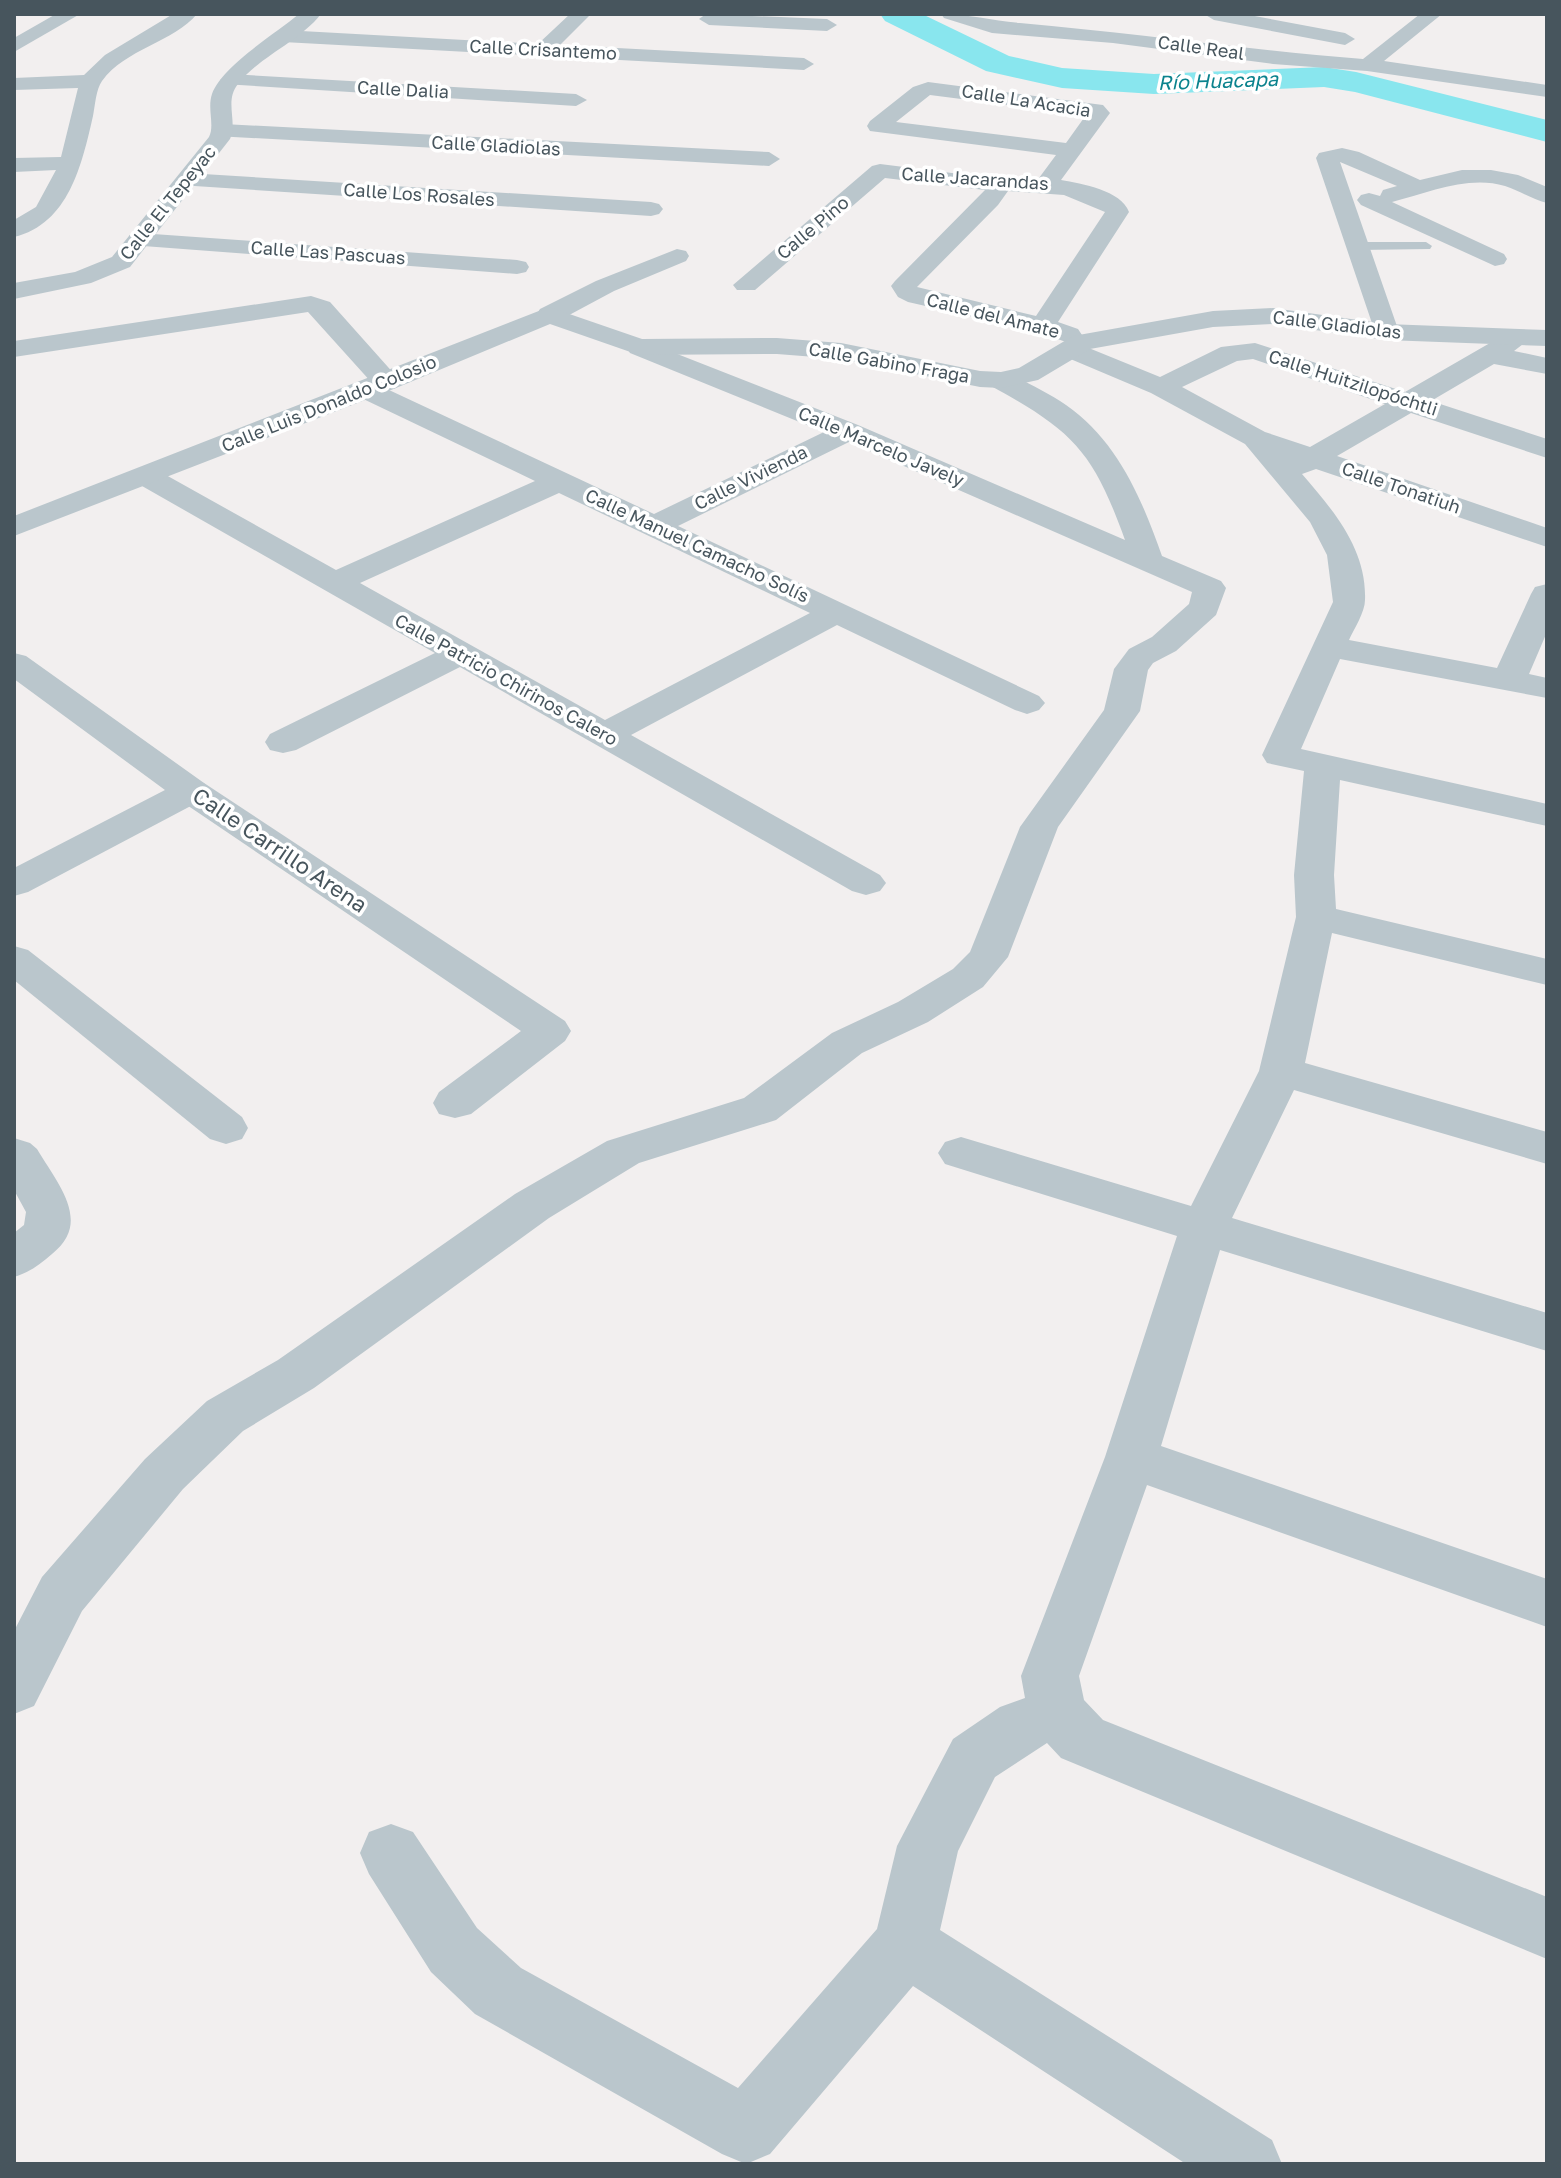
<svg xmlns="http://www.w3.org/2000/svg" width="1561" height="2178" font-family="'Golos Text',sans-serif">
  <style>
    .lines { fill: none; stroke-linecap: round; stroke-linejoin: round }
    .river { fill: #89e6ee; fill-rule: evenodd }
    .service { fill: #bac6cc; fill-rule: evenodd }
    .minor { fill: #bac6cc; fill-rule: evenodd }
    .tertiary { fill: #bac6cc; fill-rule: evenodd }
    .labels { text-anchor: middle; stroke-width: 7; stroke-linejoin: round; paint-order: stroke }
    .far-street-label { font-size: 18px; fill: #47555d; stroke: #fff }
    .far-water-label { font-size: 20px; font-style: italic; fill: #0b838e; stroke: #fff }
    .street-label { font-size: 22px; fill: #47555d; stroke: #fff }
  </style>
  <rect width="100%" height="100%" fill="#f2efef"/>
  <g class="lines">
    <polygon class="river" points="880,14 922,14 1009,56 1062,68 1154,74 1324,67 1356,72 1547,120 1547,142 1355,92 1324,87 1154,94 1062,88 986,71 885,21"/>
    <polygon class="service" points="1426,242 1432,246 1430,249 1358,250 1352,246 1358,242"/>
    <g class="minor">
      <polygon points="56,14 80,14 14,52 14,38"/>
      <path d="M173 14H197C174 42 125 49 102 81 96 89 95 106 93 116 82 164 69 224 14 237V220L36 207 56 170 14 172V158L61 157 78 88 14 90V78L84 75 105 55Z"/>
      <polygon points="570,14 591,14 560,45 804,58 814,64 804,70 283,42 273,36 283,30 538,44"/>
      <polygon points="706,14 827,19 837,25 827,31 709,25 699,19"/>
      <path d="M941 14C969 14 993 21 1020 23 1135 33 1248 50 1363 59L1420 14H1442L1384 61 1547 85V97L1367 71 1273 64 1113 43 992 33 944 18Z"/>
      <polygon points="1204,14 1244,14 1345,33 1355,39 1345,45 1214,20"/>
      <polygon points="230,74 576,94 587,100 576,106 223,84 220,80"/>
      <path d="M928 82 1095 104 1103 105 1110 113 1061 180C1082 184 1121 190 1129 212L1058 322 1078 329 1082 335 1074 342 1160 377 1221 347 1255 343 1405 392 1509 332H1527L1531 338 1514 351 1547 358V374L1494 364 1431 401 1547 439V458L1411 413 1337 456 1547 528V547L1316 469 1302 474C1333 510 1367 549 1365 600 1365 612 1354 629 1349 640L1497 668 1531 594 1535 587 1547 584V632L1529 674 1547 678V698L1340 659 1301 749 1547 804V826L1340 780 1334 875 1336 909 1547 959V985L1332 933 1305 1063 1547 1132V1164L1294 1090 1232 1218 1547 1313V1351L1220 1250 1161 1446 1547 1579V1627L1147 1485 1079 1676 1084 1700 1103 1720 1547 1897V1959L1061 1758 1047 1743 995 1777 958 1851 940 1930 1272 2140 1282 2164H1186L913 1986 770 2154 746 2164 722 2154 475 2014 431 1972 369 1874 360 1853 369 1832 391 1824 413 1832 477 1928 521 1968 738 2088 877 1929 897 1846 953 1739 1000 1707 1025 1698 1021 1676 1105 1457 1177 1236 945 1164 938 1153 945 1142 961 1137 1191 1206 1259 1071 1296 917 1294 875 1304 771 1267 763 1262 755 1333 602 1327 555 1310 522 1245 444 1151 393 1061 355 1058 349 1066 342 1035 331 908 302 898 297 891 286 895 281 985 190 885 178 755 290H737L733 285 872 166 880 164 968 175 1039 178 1056 155 870 131 867 126 870 121 913 87ZM930 95 1086 115 1066 143 896 122ZM1008 191 1064 195 1105 212 1036 316 917 287 998 205ZM1253 359 1385 404 1310 447 1265 432 1182 387 1237 361Z"/>
      <polygon points="223,124 769,152 780,159 769,166 215,136 212,131"/>
      <path d="M1342 148 1359 152 1420 180 1462 170H1491L1518 175 1547 187V203C1532 199 1520 191 1505 186 1468 175 1428 193 1392 202L1504 254 1507 259 1504 264 1495 266 1361 205 1357 200 1361 195 1369 193 1380 196 1383 190 1397 186 1340 162 1399 332 1395 338H1377L1316 158 1319 153Z"/>
      <polygon points="187,173 651,202 659,204 663,209 659,214 651,216 179,185 176,180 179,175"/>
      <polygon points="139,233 517,260 526,262 529,267 526,272 517,274 130,245 127,240 130,235"/>
      <polygon points="677,249 686,251 689,256 686,261 614,291 558,321 540,321 536,315 540,309 596,281"/>
      <path d="M311 296 330 302 396 376 400 382 396 388 389 390 654 514 824 432 630 353 626 347 630 341 639 339 858 425 1125 540C1093 451 1073 431 991 386L987 380 991 374 1001 372 1011 374C1029 384 1049 393 1066 405 1117 440 1142 499 1162 556L1221 581 1226 588 1216 615 1176 651 1153 663 1148 670 1140 711 1058 827 1008 957 983 987 928 1022 862 1053 776 1120 639 1163 549 1218 314 1388 243 1431 183 1489 82 1611 34 1706 14 1714V1631L42 1577 145 1459 207 1401 278 1360 515 1194 607 1141 744 1098 832 1033 898 1002 953 969 970 952 1020 827 1104 710 1114 669 1129 649 1152 637 1189 604 1192 592 849 442 678 526 1039 696 1045 703 1039 710 1027 714 1015 710 837 625 631 735 880 875 886 883 880 891 866 895 852 891 460 667 296 750 283 753 270 750 265 742 270 734 435 653 135 482 131 476 135 470 146 467 157 470 336 570 535 481 357 396 353 390 357 384 372 383 308 312 14 357V341ZM559 493 810 613 605 720 360 583Z"/>
      <polygon points="191,780 204,783 565,1021 571,1031 565,1041 471,1114 455,1118 439,1114 433,1103 439,1092 521,1031 178,799 172,791 178,783"/>
      <polygon points="14,946 28,950 242,1117 248,1128 242,1139 226,1144 210,1139 14,980"/>
      <path d="M14 1138 30 1143 37 1149C57 1183 93 1222 52 1254 39 1265 30 1272 14 1277V1233L24 1225 26 1212 14 1190Z"/>
    </g>
    <g class="tertiary">
      <path d="M299 14H321C299 42 260 56 238 84 224 101 238 122 230 139L130 267 91 283 14 299V283L75 272 112 257 209 137C215 125 207 109 212 94 222 66 275 34 299 14Z"/>
      <polygon points="549,307 642,339 777,338 841,343 980,371 1001,372 1019,368 1073,336 1213,311 1273,308 1386,324 1547,330 1547,346 1386,340 1273,324 1213,327 1090,349 1038,380 1001,388 980,387 841,359 777,354 639,355 550,324 396,388 14,536 14,516"/>
      <polygon points="14,653 26,656 204,783 210,791 204,799 28,892 14,896 14,868 165,790 14,679"/>
    </g>
  </g>
  <g class="labels">
    <g class="far-street-label">
      <text transform="translate(1201 48) rotate(8)" y="6">Calle Real</text>
      <text transform="translate(543 50) rotate(3)" y="6">Calle Crisantemo</text>
      <text transform="translate(403 90) rotate(3)" y="6">Calle Dalia</text>
      <text transform="translate(1026 101) rotate(9)" y="6">Calle La Acacia</text>
      <text transform="translate(496 146) rotate(3)" y="6">Calle Gladiolas</text>
      <text transform="translate(975 179) rotate(4)" y="6">Calle Jacarandas</text>
      <text transform="translate(419 195) rotate(4)" y="6">Calle Los Rosales</text>
      <text transform="translate(168 203) rotate(-51)" y="6">Calle El Tepeyac</text>
      <text transform="translate(813 228) rotate(-40)" y="6">Calle Pino</text>
      <text transform="translate(328 253) rotate(4)" y="6">Calle Las Pascuas</text>
      <text transform="translate(993 316) rotate(14)" y="6">Calle del Amate</text>
      <text transform="translate(1337 325) rotate(7)" y="6">Calle Gladiolas</text>
      <text transform="translate(889 363) rotate(10)" y="6">Calle Gabino Fraga</text>
      <text transform="translate(1353 383) rotate(18)" y="6">Calle Huitzilopóchtli</text>
      <text transform="translate(329 404) rotate(-22)" y="6">Calle Luis Donaldo Colosio</text>
      <text transform="translate(881 447) rotate(23)" y="6">Calle Marcelo Javely</text>
      <text transform="translate(751 478) rotate(-26)" y="6">Calle Vivienda</text>
      <text transform="translate(1401 488) rotate(19)" y="6">Calle Tonatiuh</text>
      <text transform="translate(697 546) rotate(25)" y="6">Calle Manuel Camacho Solís</text>
      <text transform="translate(506 680) rotate(29)" y="6">Calle Patricio Chirinos Calero</text>
    </g>
    <g class="far-water-label">
      <text transform="translate(1218 81) rotate(-2)" y="7">Río Huacapa</text>
    </g>
    <g class="street-label">
      <text transform="translate(280 850) rotate(34)" y="8">Calle Carrillo Arena</text>
    </g>
  </g>
  <rect width="1561" height="2178" fill="none" stroke="#47555d" stroke-width="32"/>
</svg>
